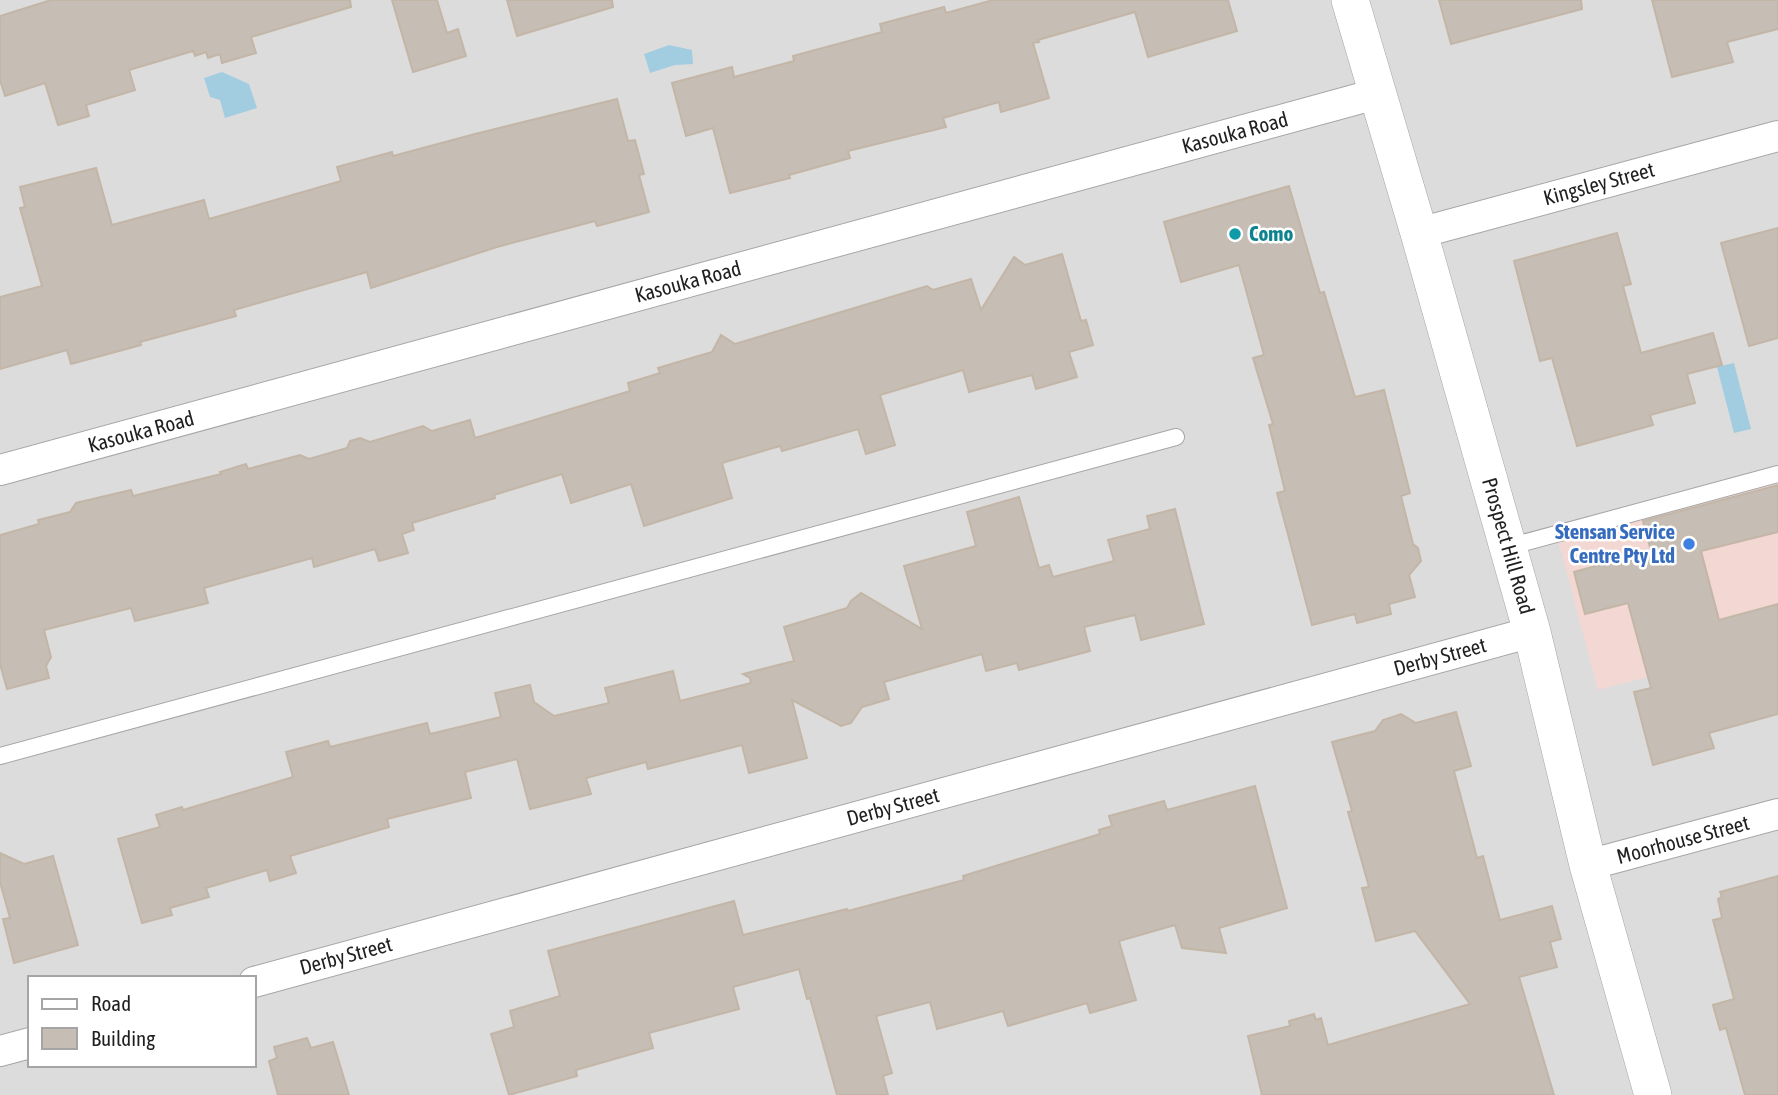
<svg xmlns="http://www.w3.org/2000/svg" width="1778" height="1095" font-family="'Asap Condensed',sans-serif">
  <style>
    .residential { fill: #dddcdc; fill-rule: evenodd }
    .commercial { fill: #f2d7d3 }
    .water { fill: #a2cde1 }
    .building { fill: #c6bdb4; stroke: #c3b6a6; stroke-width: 2 }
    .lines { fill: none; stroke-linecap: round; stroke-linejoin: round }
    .service-casing { stroke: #a6a6a6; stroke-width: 18 }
    .minor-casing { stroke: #a6a6a6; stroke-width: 32 }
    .tertiary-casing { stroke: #a6a6a6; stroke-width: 38 }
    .service { stroke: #fff; stroke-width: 16 }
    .minor { stroke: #fff; stroke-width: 30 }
    .tertiary { stroke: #fff; stroke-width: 37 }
    .culture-dot { fill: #0f9aa8; stroke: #fff; stroke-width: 2.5 }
    .shop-dot { fill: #3f7fe0; stroke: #fff; stroke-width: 2.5 }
    .labels { text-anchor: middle; stroke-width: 5; stroke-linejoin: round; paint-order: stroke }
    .street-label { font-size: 21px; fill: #1f1f1f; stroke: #fff }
    .culture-label { font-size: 21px; font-weight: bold; fill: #0d838f; stroke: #fff; text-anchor: start }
    .shop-label { font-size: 21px; font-weight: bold; fill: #366cbe; stroke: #fff; text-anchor: end }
  </style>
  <rect width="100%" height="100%" fill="#f1eee5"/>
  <path class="residential" d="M0 0H1778V1095H0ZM30 978H254V1065H30Z"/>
  <polygon class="commercial" points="1778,478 1778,643 1598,690 1557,536"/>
  <g class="water">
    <polygon points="669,45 692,50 693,64 675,65 650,73 644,54"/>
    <polygon points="222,72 249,84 257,108 225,118 220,100 210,97 204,78"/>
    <polygon points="1734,363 1751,429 1734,433 1717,367"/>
  </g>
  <g class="building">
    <polygon points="51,0 350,0 351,7 251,37 256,53 222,63 220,54 208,58 206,52 195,56 193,51 129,70 135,90 86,105 89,116 58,125 45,83 5,96 0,80 0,16"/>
    <polygon points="392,0 437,0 447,33 458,29 466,56 413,72"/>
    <polygon points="507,0 612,0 613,7 517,36"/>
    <polygon points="993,0 1228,0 1237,31 1148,57 1135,12 1038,40 1039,42 1033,43 1049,98 1001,112 999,102 943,118 946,127 848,151 850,158 789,175 790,178 730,193 713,128 686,136 672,83 732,67 734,77 794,61 793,56 882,32 880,24 944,7 946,13"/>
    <polygon points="1439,0 1581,0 1582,9 1451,44"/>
    <polygon points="1652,0 1778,0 1778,29 1727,42 1733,62 1672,77"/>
    <polygon points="617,99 628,141 635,140 644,174 639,175 649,212 597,226 595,221 497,247 371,288 367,272 234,310 236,316 140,342 141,345 71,364 67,350 0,369 0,297 42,286 20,208 25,207 20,187 96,168 112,225 204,200 209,219 341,181 337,167 392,152 393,156 475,134"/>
    <polygon points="1289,186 1320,293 1324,292 1355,397 1384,390 1410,493 1401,496 1413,544 1418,548 1421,561 1409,575 1415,597 1389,604 1391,614 1357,623 1355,614 1312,625 1277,493 1285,491 1269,425 1273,424 1253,358 1264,355 1239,265 1181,282 1164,222"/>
    <polygon points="1778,228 1778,338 1749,346 1721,243"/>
    <polygon points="1617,233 1631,284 1623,286 1641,353 1713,333 1722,365 1687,374 1695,403 1650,415 1653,425 1577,446 1552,358 1540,361 1514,261"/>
    <polygon points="1062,254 1081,321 1086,320 1093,345 1069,352 1077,377 1036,389 1032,375 969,392 963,370 880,395 895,445 866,454 858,429 782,451 780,446 722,463 732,498 644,526 631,484 571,503 562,474 494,495 495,498 412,523 414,530 402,534 408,553 379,561 375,549 314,567 312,558 204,588 208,603 135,621 131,608 44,630 51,657 46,666 49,678 7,689 0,664 0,535 39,524 38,520 70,512 76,503 131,490 133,496 221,474 220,472 246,464 248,469 300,455 309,459 347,448 350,441 360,438 370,442 423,426 432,431 470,420 475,438 630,391 628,383 660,373 658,368 712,352 721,335 735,344 927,286 933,290 971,279 981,310 1014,257 1025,265"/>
    <polygon points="1778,485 1778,532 1701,551 1719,620 1778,604 1778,714 1709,733 1714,748 1653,765 1634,692 1651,688 1628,603 1585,614 1574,572 1651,551 1643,521"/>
    <polygon points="1019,497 1039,568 1049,565 1053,577 1114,561 1108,540 1150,529 1147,516 1175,509 1204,624 1141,640 1135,615 1084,627 1090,651 1019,670 1017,663 986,671 982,654 884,682 889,699 862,707 851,723 841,726 792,700 807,758 749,773 742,745 648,769 646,762 586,778 591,794 530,809 517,759 465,772 471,798 387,819 389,827 290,856 296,873 270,881 267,870 206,888 209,897 170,908 172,915 142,923 118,839 160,827 156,815 182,807 183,810 293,777 286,752 328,741 330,747 427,723 430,734 501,717 495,693 530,685 534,702 554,716 609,703 605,688 673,671 680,701 751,683 750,678 743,674 794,661 784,627 847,608 851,601 861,593 922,629 904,566 976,546 967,512"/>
    <polygon points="1456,712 1471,766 1454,771 1477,858 1483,856 1500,920 1552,906 1561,939 1550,942 1557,967 1519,977 1554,1095 1262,1095 1248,1036 1290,1026 1289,1021 1314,1014 1316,1020 1321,1018 1328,1045 1470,1004 1415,931 1376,941 1362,888 1369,887 1348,812 1352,811 1332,742 1375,731 1383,720 1401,714 1416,723"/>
    <polygon points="1255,786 1287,908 1219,928 1226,953 1182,948 1175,925 1119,941 1136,1000 1090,1013 1087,1003 1008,1026 1003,1011 937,1029 930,1002 876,1016 892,1073 883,1076 888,1095 837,1095 810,998 807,999 799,969 733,987 739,1009 649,1033 653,1048 576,1070 577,1076 509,1095 491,1034 514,1027 510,1011 560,996 548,951 734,901 743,935 847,909 848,911 964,880 963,876 1100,834 1099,830 1112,826 1109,816 1164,801 1167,810"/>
    <polygon points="0,853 24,864 53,856 78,945 14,963 3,919 10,918 0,882"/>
    <polygon points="1778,876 1778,1095 1745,1095 1726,1028 1720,1030 1713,1005 1734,999 1713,920 1722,918 1718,899 1722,897 1720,892"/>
    <polygon points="307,1038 311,1048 333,1042 349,1095 278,1095 269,1061 277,1058 274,1047"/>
  </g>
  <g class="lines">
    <g class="service-casing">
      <g id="service">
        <polyline points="1508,547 1778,474"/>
        <polyline points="0,756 1176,437"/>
      </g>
    </g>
    <g class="minor-casing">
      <g id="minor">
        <polyline points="1419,233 1778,136"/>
        <polyline points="0,470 1376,94"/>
        <polyline points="1588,865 1778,814"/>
        <polyline points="254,982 1532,632"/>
        <polyline points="0,1051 30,1043"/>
      </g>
    </g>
    <g class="tertiary-casing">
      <polyline id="tertiary" points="1350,0 1419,233 1532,632 1588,865 1653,1095"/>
    </g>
    <use href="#service" class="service"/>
    <use href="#minor" class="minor"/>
    <use href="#tertiary" class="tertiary"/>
  </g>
  <circle class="culture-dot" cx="1235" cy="234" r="7"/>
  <circle class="shop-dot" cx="1689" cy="544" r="7"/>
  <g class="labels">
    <g class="street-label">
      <text transform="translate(1235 133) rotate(-15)" y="7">Kasouka Road</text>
      <text transform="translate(1599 184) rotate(-15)" y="7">Kingsley Street</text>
      <text transform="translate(688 282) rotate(-15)" y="7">Kasouka Road</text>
      <text transform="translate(141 432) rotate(-15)" y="7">Kasouka Road</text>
      <text transform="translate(1508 546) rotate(74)" y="7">Prospect Hill Road</text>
      <text transform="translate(1440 657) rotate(-15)" y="7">Derby Street</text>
      <text transform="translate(893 807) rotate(-15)" y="7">Derby Street</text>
      <text transform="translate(1683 840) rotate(-15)" y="7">Moorhouse Street</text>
      <text transform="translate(346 956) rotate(-15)" y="7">Derby Street</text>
    </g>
    <g class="culture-label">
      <text x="1249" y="241">Como</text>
    </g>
    <g class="shop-label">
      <text x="1675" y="539">Stensan Service<tspan x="1675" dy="24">Centre Pty Ltd</tspan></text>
    </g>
  </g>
  <rect x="28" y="976" width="228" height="91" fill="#ffffff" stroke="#a5a5a5" stroke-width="2"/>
  <rect x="42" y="999" width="35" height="10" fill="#ffffff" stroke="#a5a5a5" stroke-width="2"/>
  <text x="91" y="1011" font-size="21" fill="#1f1f1f">Road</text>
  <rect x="42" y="1028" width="35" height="21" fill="#c6bdb4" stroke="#a5a5a5" stroke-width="2"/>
  <text x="91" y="1046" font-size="21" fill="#1f1f1f">Building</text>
</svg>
